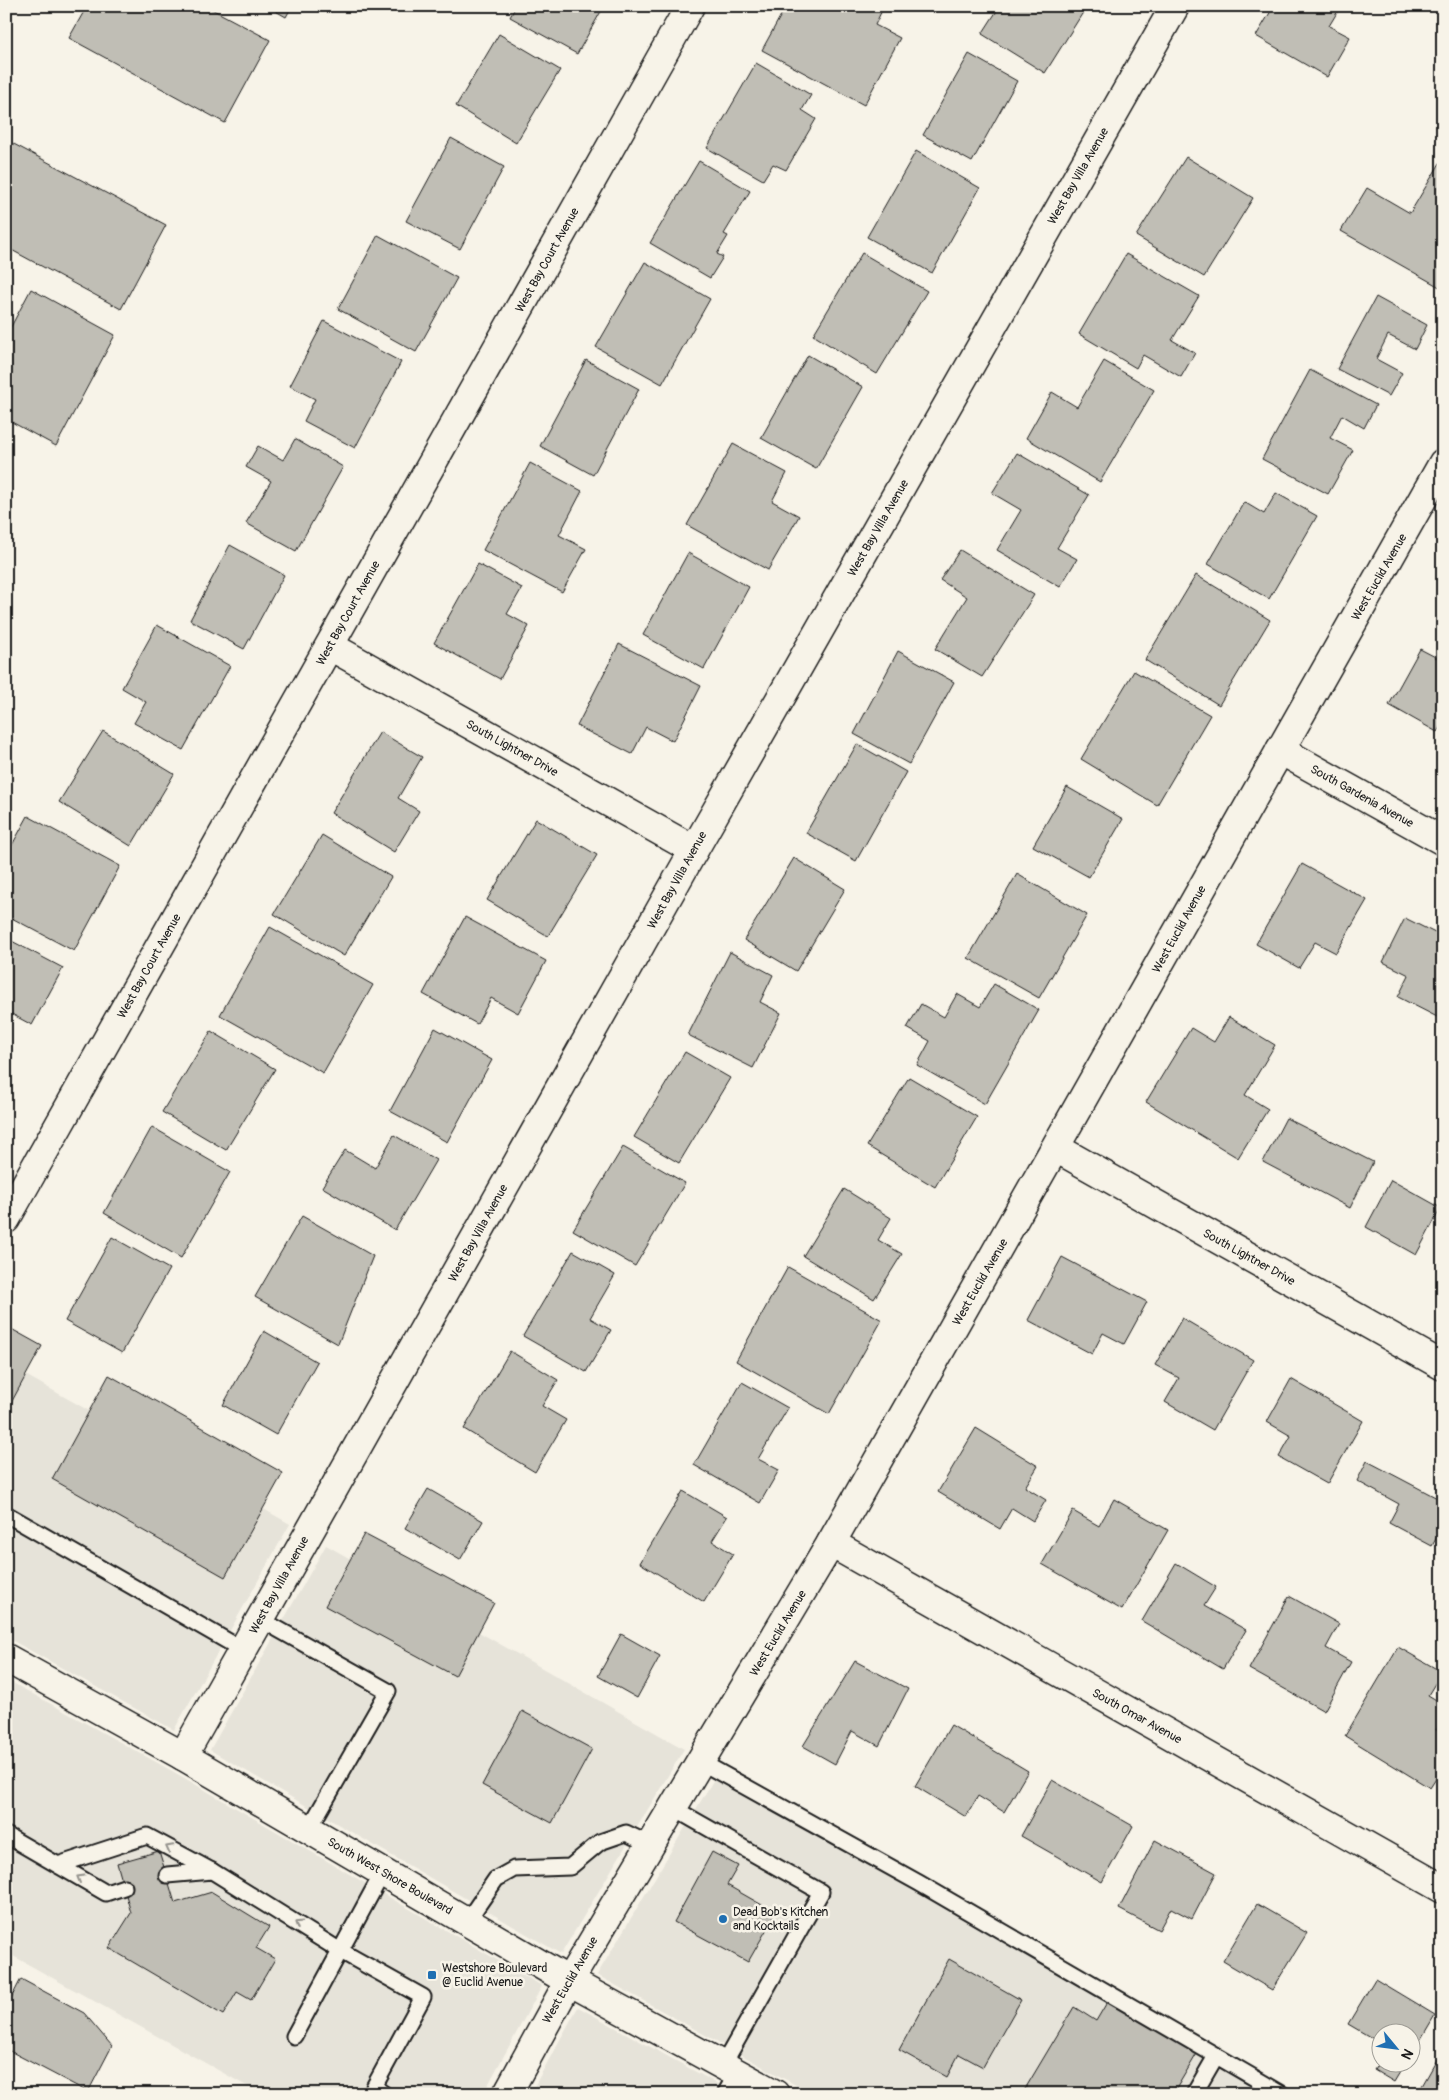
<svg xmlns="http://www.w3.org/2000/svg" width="1449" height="2100" font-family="Pangolin,sans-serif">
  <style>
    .built { fill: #e6e3d9 }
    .building { fill: #c0beb5; stroke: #1c1c1c }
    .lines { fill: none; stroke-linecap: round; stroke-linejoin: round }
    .lane-casing { stroke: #1c1c1c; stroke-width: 19 }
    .street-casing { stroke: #1c1c1c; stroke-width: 31 }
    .secondary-casing { stroke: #1c1c1c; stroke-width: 31 }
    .lane { stroke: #f7f3e8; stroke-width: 15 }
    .street { stroke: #f7f3e8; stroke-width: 28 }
    .secondary { stroke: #f7f3e8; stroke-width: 28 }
    .oneway { stroke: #94928c }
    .poi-dot { fill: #1f6fb2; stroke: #f7f3e8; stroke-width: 2 }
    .labels { text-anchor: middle; stroke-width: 5; stroke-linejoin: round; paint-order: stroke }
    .street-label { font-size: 12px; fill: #1c1c1c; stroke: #f7f3e8 }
    .poi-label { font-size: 12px; fill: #1c1c1c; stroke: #f7f3e8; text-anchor: start }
  </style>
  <rect width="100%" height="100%" fill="#f7f3e8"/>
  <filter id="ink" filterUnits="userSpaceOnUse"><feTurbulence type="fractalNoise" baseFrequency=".02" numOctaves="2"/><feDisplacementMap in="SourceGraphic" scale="10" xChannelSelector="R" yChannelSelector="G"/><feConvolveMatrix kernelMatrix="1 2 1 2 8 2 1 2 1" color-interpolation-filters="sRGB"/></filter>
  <g filter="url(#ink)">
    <g class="built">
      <polygon points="6,1364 290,1524 174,1730 6,1637"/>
      <polygon points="326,1545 684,1749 561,1954 210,1750"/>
      <polygon points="11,1682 174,1772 542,1986 483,2094 261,2094 6,1952 6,1690"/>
      <polygon points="720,1769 1292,2094 812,2094 597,1975"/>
      <polygon points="578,2007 736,2094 530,2094"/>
    </g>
    <g class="building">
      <polygon points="87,6 206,6 270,40 225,123 69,38"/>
      <polygon points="267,6 292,6 286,17"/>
      <polygon points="516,6 604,6 577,54 510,17"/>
      <polygon points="786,6 884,6 875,25 900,38 864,105 762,50"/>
      <polygon points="1000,6 1087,6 1045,73 982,34"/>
      <polygon points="1274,6 1341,6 1329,26 1350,37 1327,77 1256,36"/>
      <polygon points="499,34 560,70 516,143 456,106"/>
      <polygon points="969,54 1017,81 972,162 923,135"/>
      <polygon points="756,63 811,95 802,110 816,119 786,170 773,164 763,180 707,148"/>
      <polygon points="451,138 504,167 460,249 406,221"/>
      <polygon points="10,142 166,225 121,309 6,247 6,150"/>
      <polygon points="916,151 980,188 932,273 867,237"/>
      <polygon points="1186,157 1253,198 1204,277 1136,236"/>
      <polygon points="1443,158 1443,289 1341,231 1367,188 1410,213"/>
      <polygon points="699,161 750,191 724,234 728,236 717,254 723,257 710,278 650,243"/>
      <polygon points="378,235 457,278 416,352 338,309"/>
      <polygon points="862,253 927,291 877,374 813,335"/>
      <polygon points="1126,254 1199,296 1172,340 1195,353 1181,377 1143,355 1136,368 1079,334"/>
      <polygon points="645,262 710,299 662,384 596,347"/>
      <polygon points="31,289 115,335 56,446 6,419 6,336"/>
      <polygon points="1376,297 1427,325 1415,349 1388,335 1376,359 1402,373 1389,396 1337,369"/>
      <polygon points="324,321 401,362 355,448 304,421 315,399 290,386"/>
      <polygon points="808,355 863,387 816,469 761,438"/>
      <polygon points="586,360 639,389 593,475 540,446"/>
      <polygon points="1104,361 1154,390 1100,482 1026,438 1052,392 1077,407"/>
      <polygon points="1310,370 1376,405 1364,428 1342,415 1330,438 1353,450 1328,494 1262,459"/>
      <polygon points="295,439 343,467 296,551 246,523 271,481 246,467 258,446 283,460"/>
      <polygon points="733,444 787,473 772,501 799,516 768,570 687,525"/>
      <polygon points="1017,453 1089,495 1057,548 1077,559 1060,587 997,550 1021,510 992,493"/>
      <polygon points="530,463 582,491 559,535 586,549 562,592 483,550"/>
      <polygon points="1276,493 1317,516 1269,599 1208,564 1244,502 1264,514"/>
      <polygon points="230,545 284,575 244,649 190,620"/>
      <polygon points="960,550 1034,595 982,677 935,649 967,597 940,580"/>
      <polygon points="688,553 749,587 704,669 643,635"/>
      <polygon points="478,564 522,588 507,614 529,626 500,679 434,643"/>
      <polygon points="1196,575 1270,620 1219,705 1145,660"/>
      <polygon points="157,625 230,666 183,750 134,723 146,702 122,688"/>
      <polygon points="619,644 701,686 673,741 646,727 632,754 577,726"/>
      <polygon points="1420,649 1443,661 1443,722 1437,732 1389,705"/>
      <polygon points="898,651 954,682 909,764 854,734"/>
      <polygon points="1134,671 1210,715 1157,805 1081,759"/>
      <polygon points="103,731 174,774 131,846 59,802"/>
      <polygon points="380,732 422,757 398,798 419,811 394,852 331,813"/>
      <polygon points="857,744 906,772 856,861 806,833"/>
      <polygon points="1067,787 1123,819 1089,877 1033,846"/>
      <polygon points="28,816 120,866 74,951 6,915 6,856"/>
      <polygon points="536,819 597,855 548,936 487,900"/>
      <polygon points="322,835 391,877 344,956 274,914"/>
      <polygon points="794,858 845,889 796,971 744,940"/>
      <polygon points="1302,864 1367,900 1336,953 1315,942 1299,968 1256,944"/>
      <polygon points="1017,874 1087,915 1039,998 968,958"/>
      <polygon points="465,917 546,961 518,1013 491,998 477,1024 423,994"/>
      <polygon points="1405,918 1443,937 1443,1020 1398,997 1409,975 1383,962"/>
      <polygon points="270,927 373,985 323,1073 220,1015"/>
      <polygon points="6,938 63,968 32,1025 6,1011"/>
      <polygon points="730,952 773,975 760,1002 781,1013 753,1068 688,1035"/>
      <polygon points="994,984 1039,1010 985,1104 917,1065 930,1041 907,1028 921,1004 944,1017 957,994 980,1007"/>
      <polygon points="1229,1017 1275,1045 1245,1095 1268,1109 1238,1158 1146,1102 1191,1028 1214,1042"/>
      <polygon points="435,1028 492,1060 447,1142 390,1111"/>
      <polygon points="211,1031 275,1069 226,1150 162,1112"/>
      <polygon points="685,1052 730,1078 679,1163 634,1137"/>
      <polygon points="909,1077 977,1117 935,1187 867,1146"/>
      <polygon points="1286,1118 1373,1162 1350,1208 1263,1162"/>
      <polygon points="152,1127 230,1172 181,1258 104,1213"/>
      <polygon points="394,1135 436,1160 395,1230 322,1187 345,1150 375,1168"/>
      <polygon points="623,1147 685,1183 635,1266 573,1230"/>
      <polygon points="1391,1180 1441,1208 1416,1255 1366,1227"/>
      <polygon points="844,1189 891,1218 878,1240 902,1254 874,1299 803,1256"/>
      <polygon points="302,1216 373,1256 338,1344 255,1297"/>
      <polygon points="112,1237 169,1269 122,1353 65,1321"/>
      <polygon points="573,1251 615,1275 590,1318 611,1330 586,1372 523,1336"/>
      <polygon points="1062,1257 1147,1302 1124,1344 1103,1333 1092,1354 1028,1320"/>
      <polygon points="788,1267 882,1320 829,1414 736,1361"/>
      <polygon points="1182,1318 1253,1360 1213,1430 1165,1402 1179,1378 1155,1365"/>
      <polygon points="6,1326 42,1346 6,1412"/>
      <polygon points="264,1331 317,1362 276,1435 223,1405"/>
      <polygon points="510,1351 558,1380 542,1406 566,1420 535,1472 464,1429"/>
      <polygon points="109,1375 283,1473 225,1577 52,1479"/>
      <polygon points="1291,1379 1363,1421 1327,1484 1279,1457 1291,1436 1267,1422"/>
      <polygon points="742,1382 788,1408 758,1459 779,1470 760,1503 694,1465"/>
      <polygon points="976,1428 1038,1466 1025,1487 1046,1500 1033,1521 1012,1508 1000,1529 938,1492"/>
      <polygon points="1367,1461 1443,1501 1443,1526 1432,1546 1389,1523 1399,1504 1357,1481"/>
      <polygon points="428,1489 483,1521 460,1560 405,1528"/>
      <polygon points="683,1491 727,1517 712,1541 733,1554 704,1602 640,1563"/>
      <polygon points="1114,1499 1168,1530 1122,1610 1042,1564 1073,1511 1099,1526"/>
      <polygon points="364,1534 494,1603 455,1676 325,1606"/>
      <polygon points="1176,1563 1216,1587 1204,1606 1246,1630 1223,1669 1142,1621"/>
      <polygon points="1289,1596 1339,1624 1326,1648 1351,1662 1324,1711 1249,1669"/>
      <polygon points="621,1634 660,1656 637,1698 598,1676"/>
      <polygon points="1398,1647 1442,1672 1428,1695 1443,1704 1443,1719 1436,1730 1443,1734 1443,1768 1430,1788 1345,1736"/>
      <polygon points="855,1661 908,1689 879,1746 852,1731 835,1764 803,1746"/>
      <polygon points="522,1711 592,1749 552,1823 482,1785"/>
      <polygon points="951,1725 1028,1771 1004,1812 978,1796 966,1817 915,1786"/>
      <polygon points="1052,1780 1133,1826 1102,1882 1021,1836"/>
      <polygon points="1155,1840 1216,1873 1192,1919 1171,1908 1159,1930 1119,1909"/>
      <polygon points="159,1851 175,1903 212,1892 269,1927 256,1948 275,1959 251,2000 237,1992 223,2015 109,1948 131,1913 117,1863"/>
      <polygon points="712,1852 738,1866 727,1885 776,1913 748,1962 674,1922"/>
      <polygon points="1257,1904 1307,1933 1272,1990 1223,1961"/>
      <polygon points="949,1959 1021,2000 983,2067 959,2054 947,2077 899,2050"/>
      <polygon points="21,1979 84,2013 112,2046 88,2092 6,2049 6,2008"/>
      <polygon points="1375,1979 1435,2015 1412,2054 1412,2032 1382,2032 1382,2044 1348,2024"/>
      <polygon points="1109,1999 1198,2052 1173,2094 1022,2094 1074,2007 1096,2021"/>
      <polygon points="1443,2049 1443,2094 1420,2094 1418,2093"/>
      <polygon points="1382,2058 1382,2062 1406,2062 1394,2082 1374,2070"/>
    </g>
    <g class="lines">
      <g class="lane-casing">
        <g id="lane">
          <polyline points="6,1514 243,1650"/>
          <polyline points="260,1619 388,1691 309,1829"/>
          <polyline points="701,1762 919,1883 1282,2094"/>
          <polyline points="673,1808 821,1892 723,2065"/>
          <polyline points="6,1835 106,1893 124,1887"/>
          <polyline points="58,1865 147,1836 212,1871"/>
          <polyline points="167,1875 212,1871 339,1950 423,1997 374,2087 384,2094"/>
          <polyline points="467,1921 496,1879 514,1869 570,1867 600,1842 626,1833 651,1845"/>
          <polyline points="294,2036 383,1872"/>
          <polyline points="725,2094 737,2073"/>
          <polyline points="1194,2094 1216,2056"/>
        </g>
      </g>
      <g class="street-casing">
        <g id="street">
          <polyline points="330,646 694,850"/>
          <polyline points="1280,750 1443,841"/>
          <polyline points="1056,1148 1443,1366"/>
          <polyline points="6,1219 690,6"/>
          <polyline points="831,1543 1443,1889"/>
          <polyline points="183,1756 694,850 1175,6"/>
          <polyline points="569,1981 831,1543 1443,463"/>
        </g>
      </g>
      <g class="secondary-casing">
        <g id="secondary">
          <polyline points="6,1658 183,1756 569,1981 775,2094"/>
          <polyline points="507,2094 569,1981"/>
        </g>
      </g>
      <use href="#lane" class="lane"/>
      <use href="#street" class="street"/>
      <use href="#secondary" class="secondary"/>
    </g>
    <defs><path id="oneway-chevron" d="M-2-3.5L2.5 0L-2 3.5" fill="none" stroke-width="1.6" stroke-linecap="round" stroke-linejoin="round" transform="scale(1.25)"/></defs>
    <g class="oneway">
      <use href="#oneway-chevron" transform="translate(169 1848) rotate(-152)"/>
      <use href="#oneway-chevron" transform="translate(80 1878) rotate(-150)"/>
      <use href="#oneway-chevron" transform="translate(298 1924) rotate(-148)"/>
    </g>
  </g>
  <g class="poi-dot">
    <circle cx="723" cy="1919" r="5"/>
    <rect x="427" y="1970" width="10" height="10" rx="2.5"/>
  </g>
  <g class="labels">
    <g class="street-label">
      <text transform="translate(1078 176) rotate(-60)" y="4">West Bay Villa Avenue</text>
      <text transform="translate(547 260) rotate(-61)" y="4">West Bay Court Avenue</text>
      <text transform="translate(878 528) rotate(-60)" y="4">West Bay Villa Avenue</text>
      <text transform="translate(1379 577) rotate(-60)" y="4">West Euclid Avenue</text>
      <text transform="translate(348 613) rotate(-61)" y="4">West Bay Court Avenue</text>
      <text transform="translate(512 748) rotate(29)" y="4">South Lightner Drive</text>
      <text transform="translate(1362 796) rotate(29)" y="4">South Gardenia Avenue</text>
      <text transform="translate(677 880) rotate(-61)" y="4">West Bay Villa Avenue</text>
      <text transform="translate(1179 929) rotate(-61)" y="4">West Euclid Avenue</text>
      <text transform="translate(149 966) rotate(-61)" y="4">West Bay Court Avenue</text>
      <text transform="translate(478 1233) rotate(-61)" y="4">West Bay Villa Avenue</text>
      <text transform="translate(1249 1257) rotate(29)" y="4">South Lightner Drive</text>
      <text transform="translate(980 1282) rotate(-60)" y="4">West Euclid Avenue</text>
      <text transform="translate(279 1585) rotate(-61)" y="4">West Bay Villa Avenue</text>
      <text transform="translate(778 1633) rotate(-59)" y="4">West Euclid Avenue</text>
      <text transform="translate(1137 1716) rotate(29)" y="4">South Omar Avenue</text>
      <text transform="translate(390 1876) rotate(30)" y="4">South West Shore Boulevard</text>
      <text transform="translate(570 1980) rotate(-60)" y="4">West Euclid Avenue</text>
    </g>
    <g class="poi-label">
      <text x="733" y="1916">Dead Bob's Kitchen<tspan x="733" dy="14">and Kocktails</tspan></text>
      <text x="442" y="1972">Westshore Boulevard<tspan x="442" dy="14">@ Euclid Avenue</tspan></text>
    </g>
  </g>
  <rect width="1449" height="2100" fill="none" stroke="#f7f3e8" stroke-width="25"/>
  <rect x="12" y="12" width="1424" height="2075" fill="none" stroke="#1c1c1c" stroke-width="2" filter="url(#ink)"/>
  <g transform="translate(1396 2048) rotate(119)"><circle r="24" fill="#f7f3e8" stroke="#9f9d96"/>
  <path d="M0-4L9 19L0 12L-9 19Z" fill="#1f6fb2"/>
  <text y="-8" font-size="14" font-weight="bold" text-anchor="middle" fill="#1c1c1c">N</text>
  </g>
</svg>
